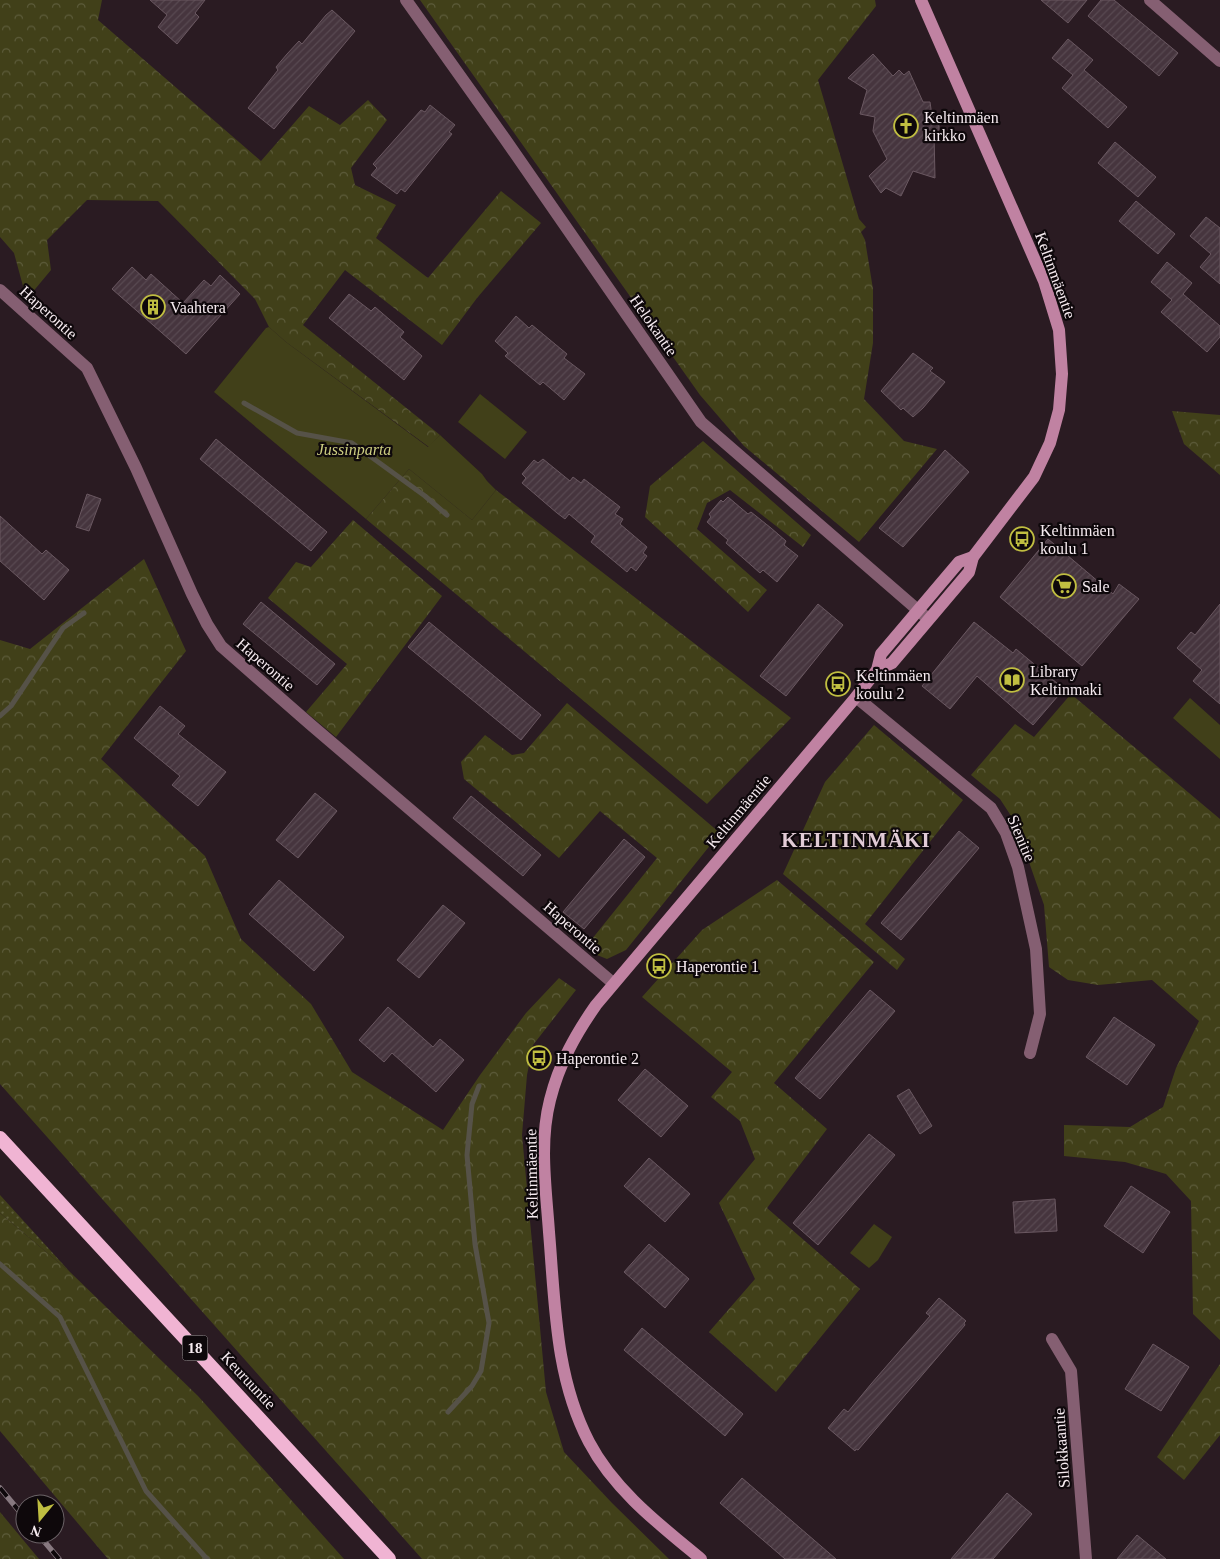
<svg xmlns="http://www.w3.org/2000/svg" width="1220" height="1559" font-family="'Times New Roman',serif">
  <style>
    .grass { fill: url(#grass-dots) }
    .forest { fill: url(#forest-crowns) }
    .park { fill: #414019 }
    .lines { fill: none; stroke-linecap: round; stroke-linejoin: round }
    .stream { stroke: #565248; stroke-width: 5 }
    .building { fill: url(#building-hatch); stroke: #6a5861 }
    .minor { stroke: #855f72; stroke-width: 12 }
    .secondary { stroke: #c082a2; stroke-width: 12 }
    .trunk { stroke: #f0b4d3; stroke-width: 14 }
    .rail-casing { stroke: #877980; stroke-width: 5.5 }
    .rail { stroke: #0e080b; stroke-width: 4; stroke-dasharray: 11; stroke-linecap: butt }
    .labels { text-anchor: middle; stroke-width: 4.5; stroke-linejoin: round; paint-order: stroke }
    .shield { fill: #0e080b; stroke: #b0a7ab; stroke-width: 1 }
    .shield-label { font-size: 15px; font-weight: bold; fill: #f6ebf0 }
    .poi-label { font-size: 16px; fill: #f6ebf0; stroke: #0e080b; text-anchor: start }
    .street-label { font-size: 16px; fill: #f6ebf0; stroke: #0e080b }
    .park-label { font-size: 16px; font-style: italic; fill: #cccd80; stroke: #0e080b }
    .district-label { font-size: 21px; font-weight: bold; letter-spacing: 1px; fill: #e1cbd5; stroke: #0e080b }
  </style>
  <defs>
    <pattern id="grass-dots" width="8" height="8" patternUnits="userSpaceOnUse" patternTransform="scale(1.25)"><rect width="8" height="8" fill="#414019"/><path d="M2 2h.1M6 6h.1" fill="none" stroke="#5d5c3b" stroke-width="1.8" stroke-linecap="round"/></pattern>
    <pattern id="forest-crowns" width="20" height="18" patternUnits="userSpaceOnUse" patternTransform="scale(1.25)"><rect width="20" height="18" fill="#414019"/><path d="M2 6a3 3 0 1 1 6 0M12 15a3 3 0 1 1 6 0" fill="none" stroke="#5d5c3b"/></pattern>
    <pattern id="building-hatch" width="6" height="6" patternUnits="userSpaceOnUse" patternTransform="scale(1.25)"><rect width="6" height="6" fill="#46353e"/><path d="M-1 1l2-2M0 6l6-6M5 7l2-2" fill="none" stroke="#584951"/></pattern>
  </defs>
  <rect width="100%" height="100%" fill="#2a1b22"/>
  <polygon class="grass" points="0,1195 70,1272 0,1213"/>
  <g class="forest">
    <polygon points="0,0 102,0 98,20 261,161 309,106 340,125 368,100 387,120 351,168 355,185 396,205 376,238 428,278 501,191 541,223 477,298 442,345 345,270 303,325 440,435 429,447 286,342 269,327 255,299 158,201 87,200 47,240 51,270 31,294 23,286 14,253 0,237"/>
    <polygon points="420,0 875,0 876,6 818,80 859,219 866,227 861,232 865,240 873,289 873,343 864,399 904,441 937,449 859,542 744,446 700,395"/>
    <polygon points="1172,411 1220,415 1220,475 1184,444"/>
    <polygon points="703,441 811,535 803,547 730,490 707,503 697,529 767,590 748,612 645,517 650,486"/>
    <polygon points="409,469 472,520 496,490 791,718 707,804 366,519"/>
    <polygon points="353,520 442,596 336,737 306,712 347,664 268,598 296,562 311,567"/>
    <polygon points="144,559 186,651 101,759 205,856 241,939 311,1004 352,1072 443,1130 480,1075 526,1013 559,978 576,990 533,1045 527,1075 522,1135 546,1392 564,1452 612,1503 669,1559 422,1559 0,1084 0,640 30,649"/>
    <polygon points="1071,694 1220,819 1220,1340 1193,1314 1191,1201 1166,1174 1125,1162 1064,1156 1064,1125 1130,1127 1163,1107 1176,1068 1199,1021 1152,980 1098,985 1068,980 1049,967 1044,905 1015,822 1000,799 971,775 1015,724 1034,737"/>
    <polygon points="567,703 720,833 626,950 607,959 592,953 592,939 657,858 600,811 559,858 464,779 461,762 485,735 512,755 524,753"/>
    <polygon points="874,725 963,800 865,924 905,959 897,970 783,874 825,782"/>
    <polygon points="777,880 874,962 774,1083 827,1129 767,1208 860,1289 776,1392 709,1332 755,1279 719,1203 755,1159 740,1121 711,1097 732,1072 642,997 702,930"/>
    <polygon points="0,1213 70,1272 198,1396 344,1559 108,1559 0,1431"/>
    <polygon points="1220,1364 1220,1435 1184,1480 1157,1457"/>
    <polygon points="0,1512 39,1559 0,1559"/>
  </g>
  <g class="park">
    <polygon points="269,327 286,342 428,447 440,435 482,474 487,481 496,490 472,520 409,469 366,519 214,392 266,328"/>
    <polygon points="480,394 527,432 505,459 458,422"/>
    <polygon points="1190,698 1220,725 1220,759 1173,718"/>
    <polygon points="874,1224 892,1237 878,1260 869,1268 850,1253"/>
  </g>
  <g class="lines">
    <g class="stream">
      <polyline points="244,403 297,433 352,443 425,496 447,515"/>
      <polyline points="0,716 11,706 63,628 84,613"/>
      <polyline points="0,1264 60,1317 146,1491 207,1559"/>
      <polyline points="448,1412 472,1386 481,1371 489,1323 475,1244 467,1155 472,1104 479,1086"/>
    </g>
  </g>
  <g class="building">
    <polygon points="150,0 205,0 195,13 199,17 177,44 158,27 167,15"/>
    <polygon points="1041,0 1087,0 1068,23"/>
    <polygon points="1101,0 1114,0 1178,53 1159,76 1088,16"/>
    <polygon points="332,10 355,31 274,129 248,108 278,70 276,67 287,54 299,41 302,44 326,15"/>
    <polygon points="1068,39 1093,60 1084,70 1127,107 1108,128 1062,88 1073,75 1052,58"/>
    <polygon points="873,54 893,76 899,70 904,75 909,71 923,102 930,102 932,116 939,121 939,130 934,134 935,178 913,171 901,196 886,188 881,193 869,176 887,159 873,131 875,117 860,114 867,90 848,78"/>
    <polygon points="430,105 455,125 449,132 452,134 405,192 401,189 397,194 371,175 377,168 373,164 421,110 425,112"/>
    <polygon points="1115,142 1156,177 1138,197 1098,163"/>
    <polygon points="1136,201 1175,234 1158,254 1119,221"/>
    <polygon points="1206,217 1220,228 1220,284 1200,267 1211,254 1190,236"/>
    <polygon points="1167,262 1192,283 1183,294 1220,326 1220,337 1207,352 1161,312 1172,300 1151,282"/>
    <polygon points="132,267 146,280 151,274 183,303 204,280 211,286 220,275 240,294 186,354 112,289"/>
    <polygon points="349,294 371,311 375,307 404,332 400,337 422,356 404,380 329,318"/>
    <polygon points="516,316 529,328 532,325 567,354 564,358 585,374 564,400 543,382 540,385 505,356 508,353 495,341"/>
    <polygon points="913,353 933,368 930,371 945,382 923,408 913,417 903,408 901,410 881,391"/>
    <polygon points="216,439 327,532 311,551 200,459"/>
    <polygon points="945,450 969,472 903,547 879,528"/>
    <polygon points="543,459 570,481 573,477 581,483 584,479 620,507 615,514 623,519 620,524 647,547 643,553 647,556 636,571 631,567 627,572 591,542 595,536 569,514 565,519 557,513 522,483 526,478 522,474 534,460 538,463"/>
    <polygon points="87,494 101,499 89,531 76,527"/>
    <polygon points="728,497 748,514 751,512 771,528 786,541 784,545 798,556 777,582 763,570 760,573 726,543 728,540 707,522 711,517 709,514 721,500 723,502"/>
    <polygon points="0,516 42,554 46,550 69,570 44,600 0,561"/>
    <polygon points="1048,539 1113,594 1119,584 1139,599 1082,666 1000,597"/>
    <polygon points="261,602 335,664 317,685 243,624"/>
    <polygon points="818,604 843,625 786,696 760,676"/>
    <polygon points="1220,604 1220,704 1193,681 1202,670 1177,648 1191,632 1195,635"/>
    <polygon points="429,622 541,715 521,740 408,647"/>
    <polygon points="974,622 1013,653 1016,649 1064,689 1033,725 977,676 950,709 922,686"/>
    <polygon points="160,706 185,726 178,734 226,772 198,806 172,785 180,776 134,738"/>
    <polygon points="315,793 337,811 298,858 276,840"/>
    <polygon points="471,796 541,855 523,876 453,818"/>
    <polygon points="959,831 979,848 901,940 881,923"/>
    <polygon points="624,839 645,857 584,929 563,912"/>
    <polygon points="279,880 344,937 314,971 249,914"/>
    <polygon points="443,905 465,923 419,978 397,960"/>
    <polygon points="870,990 895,1011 820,1099 795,1078"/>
    <polygon points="388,1007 433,1047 440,1039 464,1060 436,1092 392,1053 384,1062 359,1040"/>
    <polygon points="1114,1017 1155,1045 1127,1085 1086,1057"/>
    <polygon points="645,1069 688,1106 661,1137 618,1100"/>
    <polygon points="909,1089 932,1126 920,1134 897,1096"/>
    <polygon points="869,1134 895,1155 818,1245 793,1223"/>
    <polygon points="649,1158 690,1194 665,1222 624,1186"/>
    <polygon points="1131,1186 1170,1212 1143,1253 1104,1226"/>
    <polygon points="1055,1199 1057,1231 1015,1233 1013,1202"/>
    <polygon points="649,1244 689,1279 665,1308 624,1272"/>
    <polygon points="939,1298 966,1321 964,1323 965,1325 858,1450 856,1449 855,1451 828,1428 844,1409 848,1412 871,1384 930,1316 926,1313"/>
    <polygon points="642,1328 743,1414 725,1436 624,1350"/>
    <polygon points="1153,1344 1189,1367 1161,1411 1125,1389"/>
    <polygon points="742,1478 836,1559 785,1559 720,1503"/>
    <polygon points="1007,1493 1032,1514 993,1559 951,1559"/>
    <polygon points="1137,1535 1166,1559 1117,1559"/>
  </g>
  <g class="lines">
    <g class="minor">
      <polyline points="406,0 505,139 701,422 927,618"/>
      <polyline points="1150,0 1220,61"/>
      <polyline points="0,290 87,368 136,468 192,594 207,624 221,646 310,724 613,983"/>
      <polyline points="856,697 991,808 1006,833 1018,867 1036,949 1040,1014 1030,1053"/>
      <polyline points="1052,1339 1071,1371 1086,1559"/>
    </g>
    <g class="secondary">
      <polyline points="877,670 892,663 969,572 973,557 1034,477 1050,443 1059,410 1062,374 1059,330 1044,281 921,0"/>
      <path d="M701 1559C660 1525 614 1490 589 1442 555 1377 555 1303 549 1232 546 1188 539 1143 550 1100 559 1064 575 1035 596 1005L856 697 877 670 881 654 959 562 973 557"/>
    </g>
    <polyline class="trunk" points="0,1138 389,1559"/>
    <g class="rail-casing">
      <g id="rail">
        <polyline points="0,1488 25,1518"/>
        <polyline points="38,1534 59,1559"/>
      </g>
    </g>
    <use href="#rail" class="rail"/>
  </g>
  <defs>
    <g id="church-ring" transform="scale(1.25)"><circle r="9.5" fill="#0e080b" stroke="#c0be41" stroke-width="1.5"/><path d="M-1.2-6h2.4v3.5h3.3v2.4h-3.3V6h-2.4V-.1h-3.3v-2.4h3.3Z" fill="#c0be41"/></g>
    <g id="building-ring" transform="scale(1.25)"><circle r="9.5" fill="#0e080b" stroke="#c0be41" stroke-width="1.5"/><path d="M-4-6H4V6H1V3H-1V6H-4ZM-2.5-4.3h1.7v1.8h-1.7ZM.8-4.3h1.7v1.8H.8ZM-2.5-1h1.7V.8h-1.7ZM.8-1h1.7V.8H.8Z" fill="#c0be41"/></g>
    <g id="bus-ring" transform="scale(1.25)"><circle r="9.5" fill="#0e080b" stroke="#c0be41" stroke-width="1.5"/><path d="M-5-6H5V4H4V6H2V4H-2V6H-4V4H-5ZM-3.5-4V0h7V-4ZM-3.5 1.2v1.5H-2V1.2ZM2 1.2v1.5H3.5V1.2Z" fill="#c0be41"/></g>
    <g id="supermarket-ring" transform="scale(1.25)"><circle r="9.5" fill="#0e080b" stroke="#c0be41" stroke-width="1.5"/><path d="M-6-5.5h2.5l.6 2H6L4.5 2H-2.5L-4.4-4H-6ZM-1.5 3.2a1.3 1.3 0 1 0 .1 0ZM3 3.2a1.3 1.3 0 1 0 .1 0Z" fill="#c0be41"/></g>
    <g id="library-ring" transform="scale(1.25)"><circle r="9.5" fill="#0e080b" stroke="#c0be41" stroke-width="1.5"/><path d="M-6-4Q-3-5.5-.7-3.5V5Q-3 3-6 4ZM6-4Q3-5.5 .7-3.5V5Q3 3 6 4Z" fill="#c0be41"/></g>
  </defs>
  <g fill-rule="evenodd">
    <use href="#church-ring" x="906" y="126"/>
    <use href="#building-ring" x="153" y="307"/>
    <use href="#bus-ring" x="1022" y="539"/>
    <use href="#supermarket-ring" x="1064" y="586"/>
    <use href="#library-ring" x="1012" y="680"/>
    <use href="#bus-ring" x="838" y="684"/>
    <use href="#bus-ring" x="659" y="966"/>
    <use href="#bus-ring" x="539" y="1058"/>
  </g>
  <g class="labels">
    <rect class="shield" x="182.5" y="1335.5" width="25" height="25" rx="4"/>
    <g class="shield-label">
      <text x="195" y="1353">18</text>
    </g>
    <g class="poi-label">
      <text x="924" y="123">Keltinmäen<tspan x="924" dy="18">kirkko</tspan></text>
      <text x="170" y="313">Vaahtera</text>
      <text x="1040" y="536">Keltinmäen<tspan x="1040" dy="18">koulu 1</tspan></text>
      <text x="1082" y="592">Sale</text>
      <text x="1030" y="677">Library<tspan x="1030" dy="18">Keltinmaki</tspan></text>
      <text x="856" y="681">Keltinmäen<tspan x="856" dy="18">koulu 2</tspan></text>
      <text x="676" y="972">Haperontie 1</text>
      <text x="556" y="1064">Haperontie 2</text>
    </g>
    <g class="street-label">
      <text transform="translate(1056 275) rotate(70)" y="6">Keltinmäentie</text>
      <text transform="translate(49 312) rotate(42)" y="6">Haperontie</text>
      <text transform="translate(654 325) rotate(55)" y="6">Helokantie</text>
      <text transform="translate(266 664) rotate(41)" y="6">Haperontie</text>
      <text transform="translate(738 811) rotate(-50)" y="6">Keltinmäentie</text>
      <text transform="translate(1022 838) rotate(67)" y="6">Sienitie</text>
      <text transform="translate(573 927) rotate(41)" y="6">Haperontie</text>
      <text transform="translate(531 1174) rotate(-91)" y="6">Keltinmäentie</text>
      <text transform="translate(249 1380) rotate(47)" y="6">Keuruuntie</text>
      <text transform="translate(1061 1448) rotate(-94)" y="6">Silokkaantie</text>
    </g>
    <g class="park-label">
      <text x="354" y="455">Jussinparta</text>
    </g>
    <g class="district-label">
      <text x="856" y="847">KELTINMÄKI</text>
    </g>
  </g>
  <g transform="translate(40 1519) rotate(198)"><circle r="24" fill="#0e080b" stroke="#6b6367"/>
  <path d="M0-4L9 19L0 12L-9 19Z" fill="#c0be41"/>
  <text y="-8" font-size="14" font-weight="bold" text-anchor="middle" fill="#f6ebf0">N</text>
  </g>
</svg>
